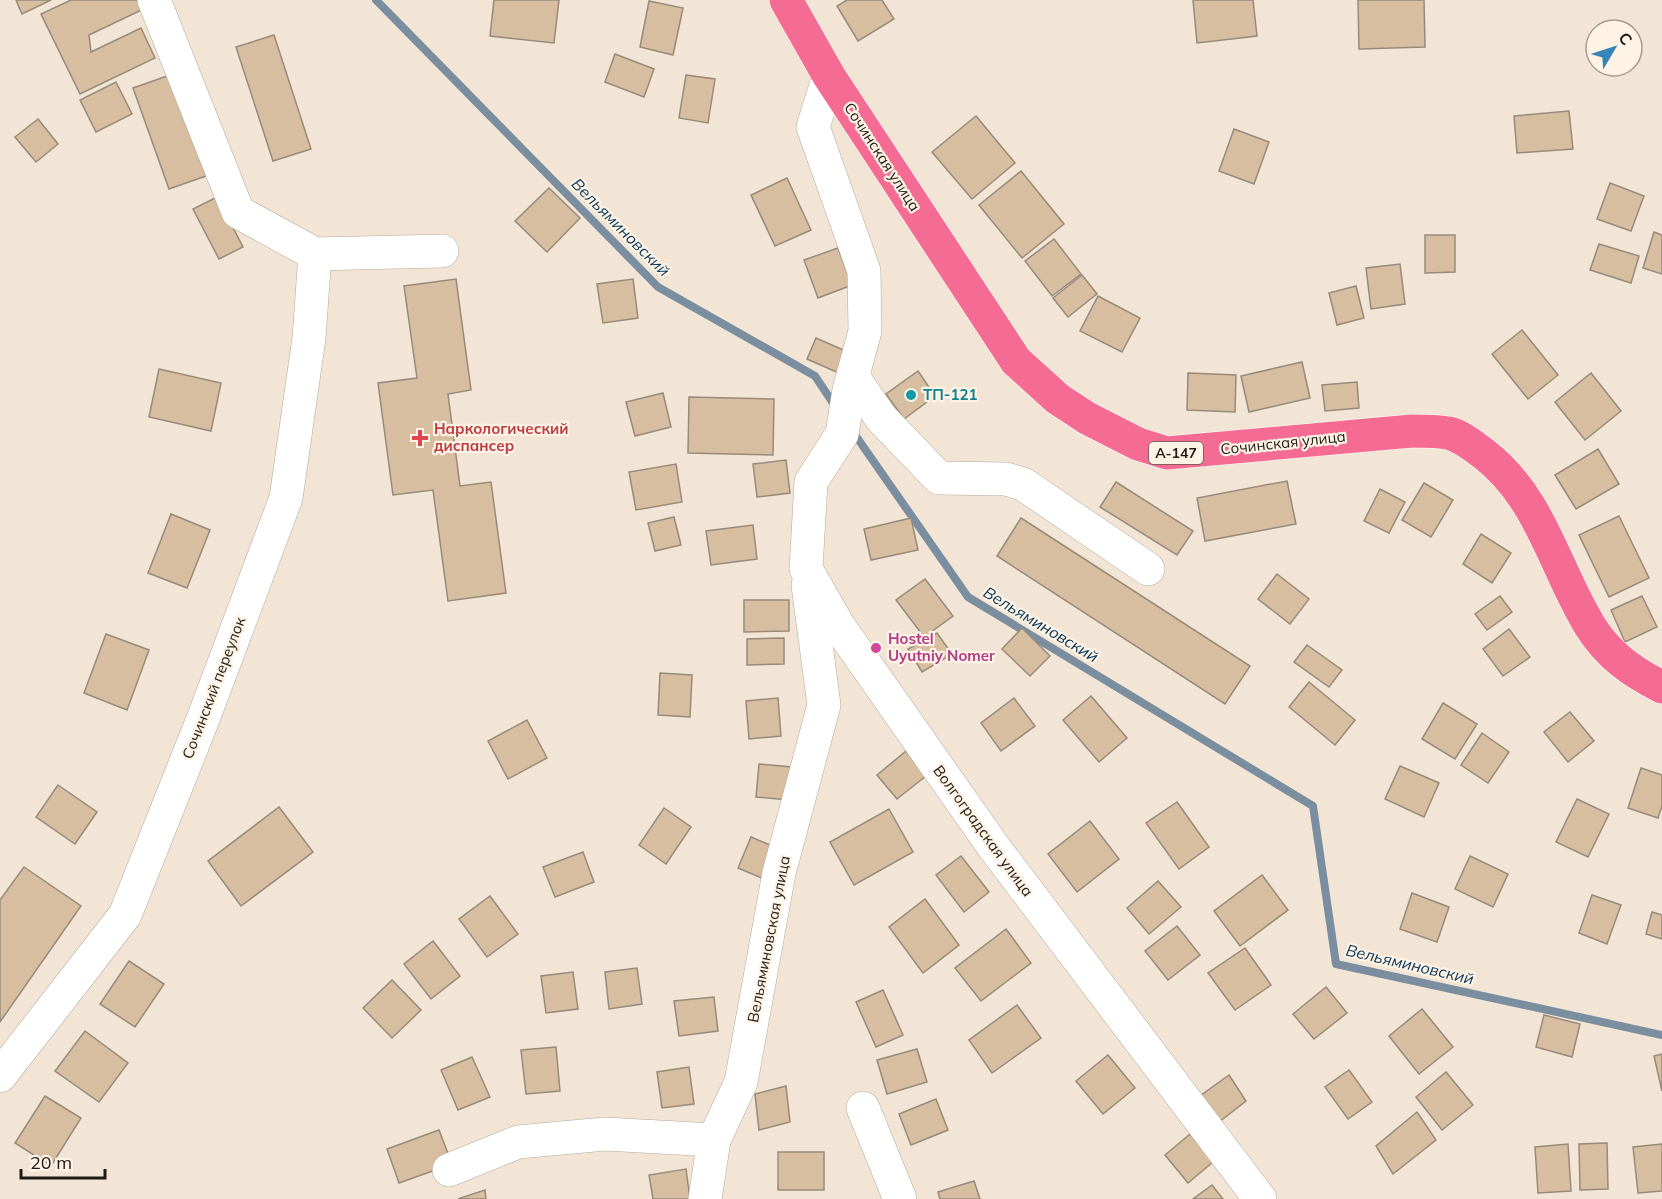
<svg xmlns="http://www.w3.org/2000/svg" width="1662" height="1199" font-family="Mulish,sans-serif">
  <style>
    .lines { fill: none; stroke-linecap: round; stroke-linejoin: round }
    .stream { stroke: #7b8e9f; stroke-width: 8 }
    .building { fill: #d8bea0; stroke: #978a7b; stroke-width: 1.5 }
    .minor-casing { stroke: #b6a899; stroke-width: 34 }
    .highway-casing { stroke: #fff; stroke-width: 34 }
    .minor { stroke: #fff; stroke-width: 33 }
    .highway { stroke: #f46b93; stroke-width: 33 }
    .culture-dot { fill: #0f9aa8; stroke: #fef3e5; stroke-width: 2 }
    .health-dot { fill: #e0444e; stroke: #fef3e5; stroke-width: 2 }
    .hotel-dot { fill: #d1479c; stroke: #fef3e5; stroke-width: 2 }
    .labels { text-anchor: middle; stroke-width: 4.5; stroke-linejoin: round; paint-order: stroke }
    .shield { fill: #fef3e5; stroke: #625b53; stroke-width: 1.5 }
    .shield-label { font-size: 14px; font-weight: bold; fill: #1f1a14 }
    .street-label { font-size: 15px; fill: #1f1a14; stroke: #fef3e5 }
    .culture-label { font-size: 15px; font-weight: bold; fill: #0d838f; stroke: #fef3e5; text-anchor: start }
    .health-label { font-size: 15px; font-weight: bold; fill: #be3a42; stroke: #fef3e5; text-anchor: start }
    .hotel-label { font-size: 15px; font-weight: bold; fill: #b23c85; stroke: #fef3e5; text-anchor: start }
    .water-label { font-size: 16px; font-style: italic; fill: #053559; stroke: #fef3e5 }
  </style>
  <rect width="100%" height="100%" fill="#f3e5d5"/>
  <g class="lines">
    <g class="stream">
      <polyline points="376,0 658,287 815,376 837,409"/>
      <polyline points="851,429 968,597 1313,806 1336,964 1662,1035"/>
    </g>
  </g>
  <g class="building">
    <polygon points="16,0 51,0 22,14"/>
    <polygon points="71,0 147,0 150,6 89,35 91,52 141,28 155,58 80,94 41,14"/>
    <polygon points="494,0 559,0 554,43 490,36"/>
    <polygon points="847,0 882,0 894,19 858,41 837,6"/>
    <polygon points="1193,0 1253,0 1257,36 1197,43"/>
    <polygon points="1358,0 1424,0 1425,47 1359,49"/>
    <polygon points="649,1 683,8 673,55 640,47"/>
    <polygon points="274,35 311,149 273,161 236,47"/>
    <polygon points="615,54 654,69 644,97 605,82"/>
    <polygon points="170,75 206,176 169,189 133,88"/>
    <polygon points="686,75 715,79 708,123 679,118"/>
    <polygon points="116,82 132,114 96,132 80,100"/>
    <polygon points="1569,111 1573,149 1517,153 1514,116"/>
    <polygon points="976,116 1015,163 972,199 932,152"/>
    <polygon points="38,119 58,144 36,162 15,137"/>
    <polygon points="1234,129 1269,142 1254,184 1219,171"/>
    <polygon points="1021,171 1064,224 1022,258 979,205"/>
    <polygon points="787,178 811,230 775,246 751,195"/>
    <polygon points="1610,183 1644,196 1631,231 1597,219"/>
    <polygon points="549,188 580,218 547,252 515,221"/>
    <polygon points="217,197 243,247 219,259 193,209"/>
    <polygon points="1654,232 1662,235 1662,274 1643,268"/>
    <polygon points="1425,235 1455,235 1455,272 1425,273"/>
    <polygon points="1054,239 1081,274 1052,296 1025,261"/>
    <polygon points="1599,244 1639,256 1631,283 1590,270"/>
    <polygon points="838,248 852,285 818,298 804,260"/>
    <polygon points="1400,264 1405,304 1371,309 1366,268"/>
    <polygon points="1082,275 1097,294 1068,317 1053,298"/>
    <polygon points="456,279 471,390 448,394 460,486 491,482 506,593 448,601 433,490 393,495 378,383 417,378 404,286"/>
    <polygon points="633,279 638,318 603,323 597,284"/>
    <polygon points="1356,286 1364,318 1337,325 1329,293"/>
    <polygon points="1098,296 1140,318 1122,352 1080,331"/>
    <polygon points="1522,330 1558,375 1528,399 1492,354"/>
    <polygon points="816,338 850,353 841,374 807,359"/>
    <polygon points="1302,362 1310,398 1249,412 1241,376"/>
    <polygon points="159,369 221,383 211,431 149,417"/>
    <polygon points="918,371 935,396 904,419 886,394"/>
    <polygon points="1188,373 1236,375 1235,412 1187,410"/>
    <polygon points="1591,373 1621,411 1585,440 1555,402"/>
    <polygon points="1357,382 1359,408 1325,411 1322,385"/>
    <polygon points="663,393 671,427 635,436 626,402"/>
    <polygon points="689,397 774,399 773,455 688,453"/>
    <polygon points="1598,449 1619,484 1576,509 1555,475"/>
    <polygon points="786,460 790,493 757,497 753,464"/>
    <polygon points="676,464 682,502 636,510 629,472"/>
    <polygon points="1287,481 1296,524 1205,541 1197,498"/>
    <polygon points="1116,482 1193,531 1177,555 1100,507"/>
    <polygon points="1424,483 1453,500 1431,537 1402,520"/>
    <polygon points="1380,489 1405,502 1389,533 1364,521"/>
    <polygon points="171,514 210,530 187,588 148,573"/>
    <polygon points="1619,516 1649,578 1609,597 1579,535"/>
    <polygon points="674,517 681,545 655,551 648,523"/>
    <polygon points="911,518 918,550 871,560 864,529"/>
    <polygon points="1021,518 1250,666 1225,704 997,556"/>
    <polygon points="753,525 757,559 711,565 706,531"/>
    <polygon points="1481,534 1511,553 1492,583 1463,564"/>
    <polygon points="1277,574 1309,599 1290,624 1258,599"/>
    <polygon points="925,579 953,616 924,637 896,600"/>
    <polygon points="1500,596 1512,612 1487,630 1475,614"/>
    <polygon points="1642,596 1657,627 1625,642 1611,610"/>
    <polygon points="744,600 789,600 789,631 744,632"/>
    <polygon points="1022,628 1050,656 1030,676 1002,649"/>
    <polygon points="1509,629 1530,657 1503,676 1483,649"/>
    <polygon points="937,633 952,654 922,672 908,649"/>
    <polygon points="106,634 149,650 127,710 84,693"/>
    <polygon points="784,638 784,664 747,665 747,639"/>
    <polygon points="1307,645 1342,670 1329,687 1294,662"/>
    <polygon points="660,673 692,675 690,717 658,715"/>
    <polygon points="1309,682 1355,720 1335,745 1289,707"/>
    <polygon points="1091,696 1127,738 1099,762 1063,720"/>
    <polygon points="778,698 781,736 749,739 746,701"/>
    <polygon points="1014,698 1035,726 1001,751 981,723"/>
    <polygon points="1443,703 1477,724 1455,759 1422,739"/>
    <polygon points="1570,712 1594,741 1568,762 1544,732"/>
    <polygon points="527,720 547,758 508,779 488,741"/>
    <polygon points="1482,733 1509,752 1488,783 1461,765"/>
    <polygon points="906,751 926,776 897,799 877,775"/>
    <polygon points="759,764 792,767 789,800 756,797"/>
    <polygon points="1400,766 1439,783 1424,817 1385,799"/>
    <polygon points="1641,768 1662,775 1662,806 1658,818 1628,808"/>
    <polygon points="58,785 97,812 75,844 36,817"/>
    <polygon points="1577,799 1609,814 1588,857 1556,842"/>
    <polygon points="1177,802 1209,847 1179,869 1146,823"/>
    <polygon points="279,807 313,852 241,906 208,861"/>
    <polygon points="664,808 691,827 666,864 639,845"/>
    <polygon points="889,809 913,852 854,885 830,842"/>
    <polygon points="1090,821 1119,859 1077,892 1048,854"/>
    <polygon points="751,837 777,848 764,879 738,868"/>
    <polygon points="583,852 594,882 555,897 543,867"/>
    <polygon points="961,856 989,892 964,912 936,875"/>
    <polygon points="1470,856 1508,874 1493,907 1455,889"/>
    <polygon points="24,867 81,906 0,1022 0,900"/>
    <polygon points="1262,875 1288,910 1240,946 1214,911"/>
    <polygon points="1158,881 1181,907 1149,934 1127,908"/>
    <polygon points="1412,893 1449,907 1437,942 1400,929"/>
    <polygon points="1592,895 1621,905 1607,944 1579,933"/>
    <polygon points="490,896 518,934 487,957 459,919"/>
    <polygon points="925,899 959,945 923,973 889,927"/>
    <polygon points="1652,912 1662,915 1662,939 1646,934"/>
    <polygon points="1177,926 1200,955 1168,980 1145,951"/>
    <polygon points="1006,929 1031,963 981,1001 955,968"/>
    <polygon points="433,941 460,976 431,999 404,964"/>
    <polygon points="1245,948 1271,985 1235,1010 1208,973"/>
    <polygon points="129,961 164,984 135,1027 100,1004"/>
    <polygon points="637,968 642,1004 609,1009 605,972"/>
    <polygon points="573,972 578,1009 546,1013 541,976"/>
    <polygon points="392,980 421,1010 392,1038 363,1008"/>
    <polygon points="1326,987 1347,1013 1314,1039 1293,1014"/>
    <polygon points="883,990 903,1035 876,1047 856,1002"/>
    <polygon points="714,997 718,1031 679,1036 674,1001"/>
    <polygon points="1017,1005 1041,1038 992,1073 969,1040"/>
    <polygon points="1422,1009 1453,1047 1419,1074 1389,1036"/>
    <polygon points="1544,1015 1580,1024 1572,1057 1536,1047"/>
    <polygon points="85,1031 128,1063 99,1102 55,1071"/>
    <polygon points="556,1047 560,1091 526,1094 521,1050"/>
    <polygon points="917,1049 927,1082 887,1094 877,1060"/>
    <polygon points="1662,1054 1662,1091 1654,1056"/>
    <polygon points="1108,1055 1135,1088 1103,1114 1076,1081"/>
    <polygon points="472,1057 490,1097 458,1110 441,1070"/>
    <polygon points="689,1067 694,1104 662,1108 657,1072"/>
    <polygon points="1349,1070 1372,1102 1348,1119 1325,1087"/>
    <polygon points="1446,1072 1473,1105 1442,1130 1416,1097"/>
    <polygon points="1229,1075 1246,1101 1219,1122 1200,1096"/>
    <polygon points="786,1086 790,1122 759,1130 755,1094"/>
    <polygon points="45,1096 81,1118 51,1166 15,1143"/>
    <polygon points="936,1099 948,1130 911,1145 899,1114"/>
    <polygon points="1417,1112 1436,1140 1393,1174 1376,1146"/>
    <polygon points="439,1130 452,1164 399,1183 387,1149"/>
    <polygon points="1190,1134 1213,1162 1188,1183 1165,1155"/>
    <polygon points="1607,1143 1608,1189 1580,1190 1579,1144"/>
    <polygon points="1568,1144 1571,1191 1538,1193 1535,1147"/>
    <polygon points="1662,1144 1662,1191 1638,1193 1633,1147"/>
    <rect x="778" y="1152" width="46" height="38"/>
    <polygon points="686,1169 690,1199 653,1199 649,1175"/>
    <polygon points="974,1181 980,1199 940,1199 938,1192"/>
    <polygon points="1212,1185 1223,1199 1193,1199"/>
    <polygon points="485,1190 486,1199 458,1199"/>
  </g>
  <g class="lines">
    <g class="minor-casing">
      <g id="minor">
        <polyline points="154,0 238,212 315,254 442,251"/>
        <polyline points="829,76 813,127 864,271 865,331 849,390 842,434 811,482 806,569 838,625 993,846 1260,1199"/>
        <polyline points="853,377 881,418 939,478 1006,479 1023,484 1148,569"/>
        <polyline points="0,1076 125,915 203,719 286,498 309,338 315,254"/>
        <polyline points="863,1108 900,1199"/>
        <polyline points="449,1170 518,1142 605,1134 714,1140"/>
        <polyline points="705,1199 714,1140 741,1082 779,873 824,705 808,585"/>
      </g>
    </g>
    <g class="highway-casing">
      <path id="highway" d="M786 0 829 76 1016 361 1058 399 1087 418 1138 444 1167 453 1412 431C1424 431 1437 431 1448 433 1462 436 1473 446 1484 454 1541 498 1554 567 1590 626 1608 655 1632 672 1662 687"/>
    </g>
    <use href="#minor" class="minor"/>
    <use href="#highway" class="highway"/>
  </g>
  <circle class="culture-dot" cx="911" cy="395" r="6"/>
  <path class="health-dot" d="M417 429h6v6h6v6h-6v6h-6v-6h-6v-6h6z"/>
  <circle class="hotel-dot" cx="876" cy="648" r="6"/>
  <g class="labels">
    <rect class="shield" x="1149" y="442" width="54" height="22" rx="4.5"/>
    <g class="shield-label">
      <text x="1176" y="458">А-147</text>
    </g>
    <g class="street-label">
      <text transform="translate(882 157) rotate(57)" y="5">Сочинская улица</text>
      <text transform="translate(1283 443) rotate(-6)" y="5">Сочинская улица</text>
      <text transform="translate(214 688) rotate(-69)" y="5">Сочинский переулок</text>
      <text transform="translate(983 831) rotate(54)" y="5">Волгоградская улица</text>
      <text transform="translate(769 939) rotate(-79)" y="5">Вельяминовская улица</text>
    </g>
    <g class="culture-label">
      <text x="923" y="400">ТП-121</text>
    </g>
    <g class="health-label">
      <text x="434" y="434">Наркологический<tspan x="434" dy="17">диспансер</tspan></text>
    </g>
    <g class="hotel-label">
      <text x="888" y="644">Hostel<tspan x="888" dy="17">Uyutniy Nomer</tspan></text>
    </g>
    <g class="water-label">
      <text transform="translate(621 227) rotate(45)" y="6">Вельяминовский</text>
      <text transform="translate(1041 624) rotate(31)" y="6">Вельяминовский</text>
      <text transform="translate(1410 964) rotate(13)" y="6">Вельяминовский</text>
    </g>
  </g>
  <g transform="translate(1614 48) rotate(51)"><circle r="28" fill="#fef3e5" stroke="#a59c91" stroke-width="1.5"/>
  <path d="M0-4.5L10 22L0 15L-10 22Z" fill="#3585b7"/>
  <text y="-9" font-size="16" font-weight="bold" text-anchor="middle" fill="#1f1a14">С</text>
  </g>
  <path d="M21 1169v9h84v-9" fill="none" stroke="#1f1a14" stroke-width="3"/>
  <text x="30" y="1169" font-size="18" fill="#1f1a14" stroke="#fef3e5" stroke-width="4.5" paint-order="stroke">20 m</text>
</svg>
